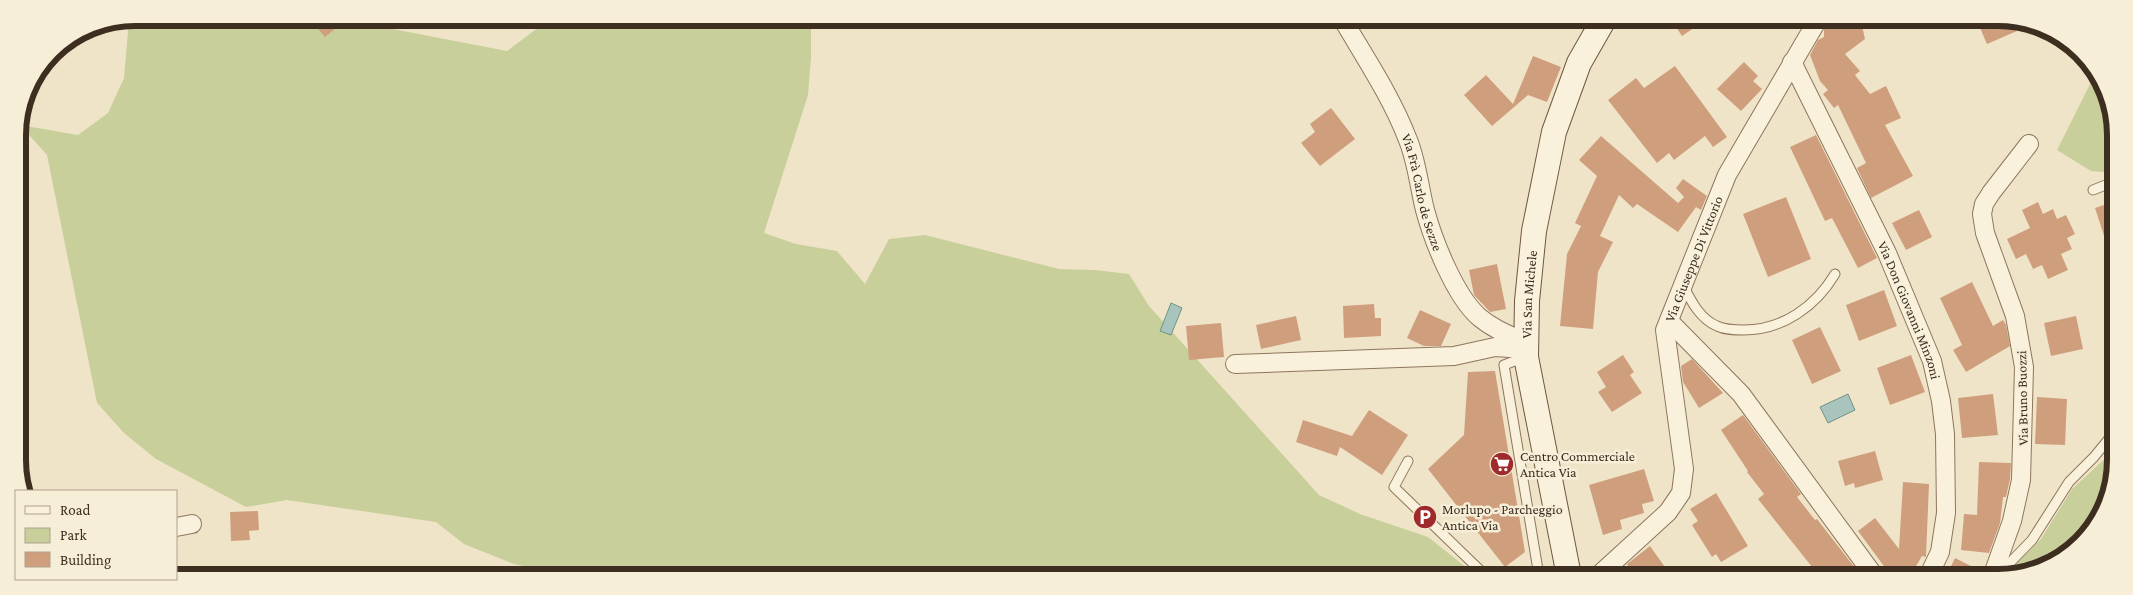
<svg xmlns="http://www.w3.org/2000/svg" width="2133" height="595" font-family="'Crimson Pro',serif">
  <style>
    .green { fill: #c9cf9b }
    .water { fill: #a9c4bc; stroke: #6f938a }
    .building { fill: #cf9f7d }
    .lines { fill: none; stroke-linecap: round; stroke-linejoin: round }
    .service-casing { stroke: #8d765c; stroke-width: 11 }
    .minor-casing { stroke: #8d765c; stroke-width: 20 }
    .secondary-casing { stroke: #6f573f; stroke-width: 26 }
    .service { stroke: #faf1dc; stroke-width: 9 }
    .minor { stroke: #faf1dc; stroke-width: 18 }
    .secondary { stroke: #faf1dc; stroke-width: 24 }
    .labels { text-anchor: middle; stroke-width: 5; stroke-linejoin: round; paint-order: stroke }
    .street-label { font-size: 14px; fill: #3d2e20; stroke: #f7eed8 }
    .poi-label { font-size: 14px; fill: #3d2e20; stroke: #f7eed8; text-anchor: start }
    .rim { fill: none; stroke: #3d2e20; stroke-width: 6 }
  </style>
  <rect width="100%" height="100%" fill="#f0e4c8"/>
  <g class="green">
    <polygon points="135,18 336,18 507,51 551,18 811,19 811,58 808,95 764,233 796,244 837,251 865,284 889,239 925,235 1059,269 1095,270 1129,274 1149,306 1319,495 1360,514 1428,537 1477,576 600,575 589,566 550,572 514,564 464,544 436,522 287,500 246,507 156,459 124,433 97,403 47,155 20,125 78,135 108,113 124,78 129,19"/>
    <polygon points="2094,76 2113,112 2113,173 2091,171 2057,150"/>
    <polygon points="2112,452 2112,490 2070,553 2003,577 2041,539 2072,489"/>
  </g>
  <g class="water">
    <polygon points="1171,303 1182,308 1171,335 1160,331"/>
    <polygon points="1848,394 1855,410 1828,423 1820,407"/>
  </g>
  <g class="building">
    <polygon points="309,18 348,18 325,37"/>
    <polygon points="1672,21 1704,21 1682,36"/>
    <polygon points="1836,21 1861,21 1865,39 1845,54 1860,71 1855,75 1870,94 1886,86 1901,118 1885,125 1913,176 1871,198 1857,168 1866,163 1838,105 1834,108 1823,94 1828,90 1820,81 1810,55 1818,40 1824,37 1824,29"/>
    <polygon points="1977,21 2013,21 2017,31 1987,44"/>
    <polygon points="1533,56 1561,67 1547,102 1528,95 1492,126 1464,95 1486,75 1513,104"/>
    <polygon points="1744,62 1758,76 1753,81 1762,89 1741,111 1717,89"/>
    <polygon points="1675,66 1727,137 1713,147 1705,136 1674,160 1669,153 1657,163 1608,100 1636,78 1644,88"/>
    <polygon points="1331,108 1355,139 1320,166 1301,143 1315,132 1310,124"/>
    <polygon points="1816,135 1877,258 1858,268 1832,218 1825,221 1790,147"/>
    <polygon points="1601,136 1678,203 1684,197 1676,188 1683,179 1707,196 1701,210 1696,207 1678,232 1637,204 1633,208 1619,195 1600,236 1613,242 1598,272 1593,329 1560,326 1567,254 1581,226 1575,223 1597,176 1579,160"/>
    <polygon points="1786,197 1811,259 1768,277 1743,214"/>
    <polygon points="2038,202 2043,214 2053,209 2057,219 2066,215 2075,234 2067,238 2072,249 2061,254 2068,270 2048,279 2042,265 2033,269 2026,254 2016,259 2007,239 2030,228 2022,210"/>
    <polygon points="2113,202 2113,253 2110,254 2095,208"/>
    <polygon points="1919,210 1932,237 1906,250 1892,223"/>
    <polygon points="1497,264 1506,309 1490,312 1474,295 1469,270"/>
    <polygon points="1972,282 1993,326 2003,320 2006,325 2010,346 1966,372 1953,350 1962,345 1940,298"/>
    <polygon points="1884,290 1897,326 1859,341 1846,305"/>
    <polygon points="1374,304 1375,318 1381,318 1381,336 1344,338 1343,306"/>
    <polygon points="1420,310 1451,324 1441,346 1424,346 1407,338"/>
    <polygon points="1296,316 1301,340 1261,349 1256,325"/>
    <polygon points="2076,316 2083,349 2051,356 2044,323"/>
    <polygon points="1221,323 1224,357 1189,360 1186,326"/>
    <polygon points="1820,327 1841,371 1812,384 1792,340"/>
    <polygon points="1623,355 1634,372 1630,375 1642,393 1612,412 1598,392 1606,387 1597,372"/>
    <polygon points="1911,355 1925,392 1890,405 1877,368"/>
    <polygon points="1692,359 1723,393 1699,408 1683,382 1681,366"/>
    <polygon points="1495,371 1525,552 1505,567 1428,469 1464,435 1468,372"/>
    <polygon points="1993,394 1998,435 1962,438 1958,398"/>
    <polygon points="2037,397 2067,399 2065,445 2035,444"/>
    <polygon points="1369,410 1408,435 1382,475 1340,447 1337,456 1296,442 1303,420 1352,436"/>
    <polygon points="1743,415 1801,494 1797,497 1815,520 1817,519 1862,577 1820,577 1758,499 1764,494 1747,472 1748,471 1721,430"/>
    <polygon points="1875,451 1883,480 1855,488 1854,483 1845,486 1838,461"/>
    <polygon points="1979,462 2011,463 2010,479 2006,497 2003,497 2000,523 1989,553 1961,550 1964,514 1977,515"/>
    <polygon points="1644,469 1654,501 1642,504 1644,513 1620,520 1622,529 1603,535 1589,485"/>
    <polygon points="1903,482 1929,484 1926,557 1922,556 1912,573 1903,577 1892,577 1858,531 1875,518 1899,549"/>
    <polygon points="1716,493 1748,546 1721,562 1716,554 1712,557 1692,525 1698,521 1690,509"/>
    <polygon points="258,511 259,530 249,531 250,540 231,541 230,512"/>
    <polygon points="1650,546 1672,577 1636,577 1627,564"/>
    <polygon points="1955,558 1983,572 1982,577 1946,577"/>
  </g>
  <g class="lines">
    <g class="service-casing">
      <g id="service">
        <polyline points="2093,190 2113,182"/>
        <path d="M1683 285C1691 301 1700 319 1717 326 1725 330 1735 330 1744 330 1783 330 1816 306 1835 274"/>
        <polyline points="1525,357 1504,365 1539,576"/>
        <polyline points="1408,461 1394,487 1486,576"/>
        <polyline points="1996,577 2032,540 2069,482 2094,457 2112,435"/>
      </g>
    </g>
    <g class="minor-casing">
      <g id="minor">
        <path id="s1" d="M1343 20C1366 59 1392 98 1408 140 1417 162 1419 186 1425 210 1433 240 1455 296 1479 317 1493 329 1509 335 1525 342"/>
        <path id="s2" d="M1792 62 1887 253 1932 361 1941 401 1945 434 1946 513 1940 552 1928 577"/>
        <polyline points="1669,321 1741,394 1875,577"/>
        <polyline points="1235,364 1454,356 1495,347 1526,349"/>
        <polyline points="176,527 192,524"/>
        <path id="s3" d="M1598 576 1668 512 1681 493 1684 469 1665 330 1727 175 1817 21"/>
        <polyline points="1992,577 2012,521 2021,480 2024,367 2015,316 1985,233 1982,214 1984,204 1991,193 2029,144"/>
      </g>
    </g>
    <g class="secondary-casing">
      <g id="secondary">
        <path id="s4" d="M1569 576 1526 357 1527 301 1534 231 1554 132 1579 63 1603 21"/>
      </g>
    </g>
    <use href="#service" class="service"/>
    <use href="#minor" class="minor"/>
    <use href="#secondary" class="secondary"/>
  </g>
  <defs>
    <g id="supermarket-disc" transform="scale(1.25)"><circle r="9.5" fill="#9e2a2b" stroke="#f7eed8"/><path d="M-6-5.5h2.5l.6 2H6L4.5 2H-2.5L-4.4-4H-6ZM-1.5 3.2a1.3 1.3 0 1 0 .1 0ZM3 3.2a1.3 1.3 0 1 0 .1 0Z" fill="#fff"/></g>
    <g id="parking-disc" transform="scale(1.25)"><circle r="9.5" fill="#9e2a2b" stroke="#f7eed8"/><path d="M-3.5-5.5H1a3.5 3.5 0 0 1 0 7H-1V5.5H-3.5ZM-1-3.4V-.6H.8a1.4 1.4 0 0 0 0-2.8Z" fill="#fff"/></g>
  </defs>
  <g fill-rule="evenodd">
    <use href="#supermarket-disc" x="1502" y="464"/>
    <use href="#parking-disc" x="1425" y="517"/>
  </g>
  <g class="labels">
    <g class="street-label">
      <text dy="5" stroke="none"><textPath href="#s1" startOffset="191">Via Frà Carlo de Sezze</textPath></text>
      <text dy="5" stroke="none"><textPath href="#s3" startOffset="359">Via Giuseppe Di Vittorio</textPath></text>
      <text dy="5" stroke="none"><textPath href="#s4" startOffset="286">Via San Michele</textPath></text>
      <text dy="5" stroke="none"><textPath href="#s2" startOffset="275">Via Don Giovanni Minzoni</textPath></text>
      <text transform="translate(2022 398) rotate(-91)" y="5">Via Bruno Buozzi</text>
    </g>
    <g class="poi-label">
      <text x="1520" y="461">Centro Commerciale<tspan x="1520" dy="16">Antica Via</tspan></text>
      <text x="1442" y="514">Morlupo - Parcheggio<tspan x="1442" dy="16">Antica Via</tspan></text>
    </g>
  </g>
  <path d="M0 0H2133V595H0ZM135 26H1998A109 109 0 0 1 2107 135V460A109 109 0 0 1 1998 569H135A109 109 0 0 1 26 460V135A109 109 0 0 1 135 26Z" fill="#f7eed8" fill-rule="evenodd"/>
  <path class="rim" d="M135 26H1998A109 109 0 0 1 2107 135V460A109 109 0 0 1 1998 569H135A109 109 0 0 1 26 460V135A109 109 0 0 1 135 26Z"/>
  <rect x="15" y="490" width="162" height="90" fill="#f7eed8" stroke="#ada18e"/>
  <rect x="25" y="506" width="25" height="8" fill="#faf1dc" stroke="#ada18e"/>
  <text x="60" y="515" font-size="15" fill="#3d2e20">Road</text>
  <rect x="25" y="528" width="25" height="15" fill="#c9cf9b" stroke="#ada18e"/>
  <text x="60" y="540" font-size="15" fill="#3d2e20">Park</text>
  <rect x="25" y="552" width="25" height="15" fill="#cf9f7d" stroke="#ada18e"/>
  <text x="60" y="565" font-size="15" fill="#3d2e20">Building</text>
</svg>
